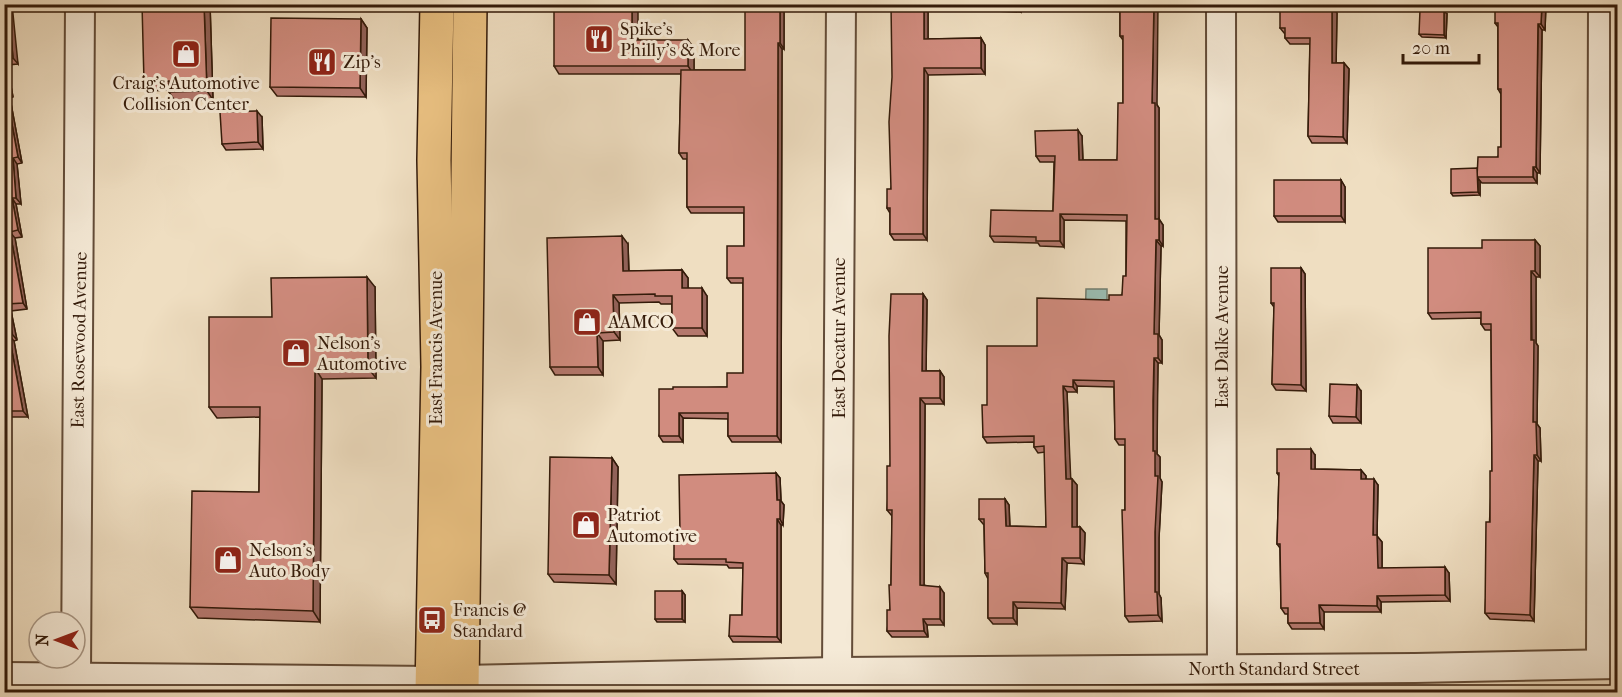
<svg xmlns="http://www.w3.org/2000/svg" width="1622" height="697" font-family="'IM FELL French Canon',serif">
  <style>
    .water { fill: #9abcb1; stroke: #717c6e; stroke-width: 1.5 }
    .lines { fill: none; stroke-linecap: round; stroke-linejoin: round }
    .minor-casing { stroke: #634c38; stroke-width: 32 }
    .major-casing { stroke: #341b0a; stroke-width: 36 }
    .minor { stroke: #f5ead7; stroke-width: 28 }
    .major { stroke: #e8bf80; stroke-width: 33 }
    .wall { fill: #b4786d; stroke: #341b0a; stroke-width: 1.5 }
    .shaded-wall { fill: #926259; stroke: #341b0a; stroke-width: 1.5 }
    .building { fill: #d18c7f; stroke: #341b0a; stroke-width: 1.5 }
    .labels { text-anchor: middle; stroke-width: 6; stroke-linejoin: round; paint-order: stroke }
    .poi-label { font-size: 18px; fill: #341b0a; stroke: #f5ead7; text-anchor: start }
    .street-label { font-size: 18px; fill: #341b0a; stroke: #f5ead7 }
  </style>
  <rect width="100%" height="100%" fill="#efdec1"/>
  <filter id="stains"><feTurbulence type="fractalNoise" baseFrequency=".00333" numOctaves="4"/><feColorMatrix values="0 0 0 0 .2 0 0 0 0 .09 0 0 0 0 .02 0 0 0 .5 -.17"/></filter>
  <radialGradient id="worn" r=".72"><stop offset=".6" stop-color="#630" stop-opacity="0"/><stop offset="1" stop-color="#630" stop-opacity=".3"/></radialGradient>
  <polygon class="water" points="1086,289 1107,289 1107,328 1085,328"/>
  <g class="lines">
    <g class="minor-casing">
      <g id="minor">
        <polyline points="1221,4 1222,669"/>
        <polyline points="1601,664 1603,4"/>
        <polyline points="837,672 841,4"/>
        <polyline points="76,676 80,4"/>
        <polyline points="4,677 432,681"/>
        <polyline points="462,680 837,672 1415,668 1618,664"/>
      </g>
    </g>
    <g class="major-casing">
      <g id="major">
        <polyline points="432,692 438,367 434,160 437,4"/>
        <polyline points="462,692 470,4"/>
      </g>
    </g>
    <use href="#minor" class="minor"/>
    <use href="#major" class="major"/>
  </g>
  <g class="wall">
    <polygon points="4,4 18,64 7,65 13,97 10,98 22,163 17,164 21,204 16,204 22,237 15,238 27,309 11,311 17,340 14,341 28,417 4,417"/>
    <polygon points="210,4 213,100 175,101 169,92 169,90 150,91 144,82"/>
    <polygon points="784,4 784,49 782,49 781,442 732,442 728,436 728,419 683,418 683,442 663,442 659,436 673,389 727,387 743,373 743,283 731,283 727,278 744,246 744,213 691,213 687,207 687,159 683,159 679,153 681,74 559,74 554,66 638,40 694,48 694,70 745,70"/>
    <polygon points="928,4 928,39 981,38 985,45 985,74 928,75 927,240 894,240 890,234 890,213 887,208"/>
    <polygon points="1021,4 1021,12 993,11 990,8"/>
    <polygon points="1120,4 1157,105 1159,108 1159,219 1163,225 1163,246 1161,246 1159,335 1162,340 1162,363 1158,363 1157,406 1157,454 1160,457 1160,478 1162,482 1159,538 1159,594 1161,598 1162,621 1129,622 1125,616 1125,445 1119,445 1115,439 1114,387 1077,386 1077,392 1067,392 1070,479 1072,479 1077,485 1077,527 1080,527 1085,533 1084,564 1067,563 1065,609 1017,608 1017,624 993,624 988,618 988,579 985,573 984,525 979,519 1005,499 1009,505 1010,526 1046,527 1045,452 1038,453 1034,447 1034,442 987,443 983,437 987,405 1037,346 1109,300 1122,295 1126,276 1126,221 1064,220 1064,247 1040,246 1038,243 994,242 990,236 1053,211 1054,162 1040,162 1036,156 1082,136 1083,160 1117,160 1123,103 1123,40 1120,36"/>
    <polygon points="1316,4 1316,7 1332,7 1337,13 1336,63 1344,63 1349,69 1347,143 1312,143 1308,136 1310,44 1290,44 1285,38 1285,34 1280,28"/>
    <polygon points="1546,4 1545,30 1542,30 1540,173 1537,173 1537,183 1482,183 1480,181 1480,195 1453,196 1451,193 1477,168 1498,157 1501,147 1501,94 1498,89 1498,27 1495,23"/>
    <polygon points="1447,14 1446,38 1422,37 1419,34"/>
    <polygon points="361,19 367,28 366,97 277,96 270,87"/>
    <polygon points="262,117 263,149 226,150 222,144"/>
    <polygon points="1341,180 1345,187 1345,222 1278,222 1274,216"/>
    <polygon points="1535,240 1540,246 1540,277 1536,277 1536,343 1538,346 1537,424 1540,428 1541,461 1538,461 1534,621 1490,619 1485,613 1492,471 1491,330 1485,330 1481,324 1481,318 1432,319 1428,313 1482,248"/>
    <polygon points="628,244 629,271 682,270 688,278 688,288 707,296 707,336 678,336 672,328 672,304 661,304 659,302 619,303 620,340 603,341 603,375 555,375 550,367"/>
    <polygon points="1301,268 1305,274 1306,391 1276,390 1272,384 1274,307 1271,303"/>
    <polygon points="375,287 376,378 322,379 320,622 198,618 190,607 259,492 260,417 217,418 209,407 272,317"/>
    <polygon points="923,294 927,300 926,371 940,371 944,377 944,404 925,404 924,585 944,593 944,625 927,625 928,637 892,637 887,631 890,610 891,585 892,516 887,510 890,466"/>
    <polygon points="1361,391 1361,423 1333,423 1329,416"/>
    <polygon points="1315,455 1315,469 1361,470 1366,476 1366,479 1378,485 1377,536 1382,542 1382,568 1449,573 1450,601 1381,602 1381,612 1324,612 1324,629 1292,629 1288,623 1288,614 1285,614 1281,608 1280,548 1277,544 1279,476 1277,473"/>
    <polygon points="612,458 618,467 616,584 554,582 548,574"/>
    <polygon points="776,473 780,478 781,501 784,505 783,525 781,525 781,642 733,642 729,636 742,615 743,568 729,568 727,565 678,564 674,559 680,534"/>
    <polygon points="682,591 685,595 685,622 657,622 655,619"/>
  </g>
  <g class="shaded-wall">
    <polygon points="8,4 12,4 18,64 13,58"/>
    <polygon points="204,4 210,4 213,100 207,91"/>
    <polygon points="632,4 638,4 638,48 632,40"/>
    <polygon points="780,4 784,4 784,49 780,43"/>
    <polygon points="924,4 928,4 928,45 924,39"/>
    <polygon points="1019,4 1021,4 1021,12 1018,9"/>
    <polygon points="1154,4 1158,4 1157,105 1159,108 1159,225 1155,219 1152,103"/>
    <polygon points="1542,4 1546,4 1545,30 1541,24"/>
    <polygon points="1332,7 1337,13 1336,69 1332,63"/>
    <polygon points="1444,11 1447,14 1446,38 1444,35"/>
    <polygon points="361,19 367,28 366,97 360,88"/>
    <polygon points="1538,24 1542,30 1540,173 1536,167"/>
    <polygon points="981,38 985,45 985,74 981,68"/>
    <polygon points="688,40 694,48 694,75 688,66"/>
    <polygon points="778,43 782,49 781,442 777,436"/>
    <polygon points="4,62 7,65 13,97 9,91 4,69"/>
    <polygon points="1344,63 1349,69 1347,143 1343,137"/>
    <polygon points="924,68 928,75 927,240 923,234"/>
    <polygon points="6,92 10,98 22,163 18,157"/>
    <polygon points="257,111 262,117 263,149 258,142"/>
    <polygon points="1078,130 1082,136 1083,165 1079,160"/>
    <polygon points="13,158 17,164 21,204 16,198"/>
    <polygon points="1533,167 1537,173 1537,183 1533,177"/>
    <polygon points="1478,178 1480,181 1480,195 1478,192"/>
    <polygon points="1341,180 1345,187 1345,222 1341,216"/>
    <polygon points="12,198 16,204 22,237 18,230"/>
    <polygon points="1060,214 1064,220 1064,247 1060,241"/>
    <polygon points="1159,219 1163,225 1163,246 1159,240"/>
    <polygon points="10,232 15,238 27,309 23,303"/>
    <polygon points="622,236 628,244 629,279 623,271"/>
    <polygon points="1156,240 1161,246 1159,335 1162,340 1162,363 1158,358 1154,334"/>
    <polygon points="1535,240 1540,246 1540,277 1535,271"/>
    <polygon points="1301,268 1305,274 1306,391 1301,385"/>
    <polygon points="682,270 688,278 688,296 682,288"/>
    <polygon points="1531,271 1536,277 1536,343 1538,346 1537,424 1540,428 1541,461 1537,455 1533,422"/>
    <polygon points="367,277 375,287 376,378 368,368"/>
    <polygon points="702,288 707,296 707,336 702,328"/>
    <polygon points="923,294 927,300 926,377 922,371"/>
    <polygon points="613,295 619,303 620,340 614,332"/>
    <polygon points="7,304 11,311 17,340 12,334"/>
    <polygon points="597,333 603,341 603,375 598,367"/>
    <polygon points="9,335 14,341 28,417 23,411"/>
    <polygon points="1154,358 1158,363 1157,454 1160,457 1160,478 1162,482 1159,538 1159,594 1161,598 1162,621 1158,615 1155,592 1155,476 1153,451"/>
    <polygon points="315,368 322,379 320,622 313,611"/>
    <polygon points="940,371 944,377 944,404 940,398"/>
    <polygon points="1073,380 1077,386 1077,392 1073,387"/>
    <polygon points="1357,385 1361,391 1361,423 1356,417"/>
    <polygon points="1063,386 1067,392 1071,485 1066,479"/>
    <polygon points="920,398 925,404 924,591 920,585"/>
    <polygon points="679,413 683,418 683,442 679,436"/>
    <polygon points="1311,449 1315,455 1315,476 1311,469"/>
    <polygon points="1534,455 1538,461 1534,621 1530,615"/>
    <polygon points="612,458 618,467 616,584 609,575"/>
    <polygon points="1361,470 1366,476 1365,485 1361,479"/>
    <polygon points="776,473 780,478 781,501 784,505 783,525 780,519 777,500"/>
    <polygon points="1072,479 1077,485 1077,533 1072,527"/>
    <polygon points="1374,479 1378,485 1377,536 1382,542 1382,574 1378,568 1373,535"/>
    <polygon points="1005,499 1009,505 1010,532 1006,526"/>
    <polygon points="777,519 781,525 781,642 777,637"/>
    <polygon points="1080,527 1085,533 1084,564 1080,558"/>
    <polygon points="1062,558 1067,563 1065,609 1061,603"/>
    <polygon points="1445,567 1449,573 1450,601 1445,595"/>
    <polygon points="940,587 944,593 944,625 940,619"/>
    <polygon points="682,591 685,595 685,622 682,619"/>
    <polygon points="1377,596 1381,602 1381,612 1377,606"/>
    <polygon points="1013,602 1017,608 1017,624 1013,618"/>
    <polygon points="1319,605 1324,612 1324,629 1320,623"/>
    <polygon points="923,619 927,625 928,637 924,631"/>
  </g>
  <g class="building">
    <polygon points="4,4 8,4 13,58 4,59"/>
    <polygon points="142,4 204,4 207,91 169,92 169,81 144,82"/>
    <polygon points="554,4 632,4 632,40 688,40 688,66 554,66"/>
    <polygon points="745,4 780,4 780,43 778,43 777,436 728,436 728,413 679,413 679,436 659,436 659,389 673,389 673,387 727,387 727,373 743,373 743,278 727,278 727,246 744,246 744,207 687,207 687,153 679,153 681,70 745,70"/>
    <polygon points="891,4 924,4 924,39 981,38 981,68 924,68 923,234 890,234 890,208 887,208 887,189 891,189 889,122 892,77"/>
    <polygon points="990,4 1019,4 1018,9 990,8"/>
    <polygon points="1120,4 1154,4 1152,103 1155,103 1155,219 1159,219 1159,240 1156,240 1154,334 1158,334 1158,358 1154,358 1153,401 1153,451 1155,451 1155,476 1158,476 1155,532 1155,592 1157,592 1158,615 1125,616 1122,510 1125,510 1125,439 1115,439 1114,381 1073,380 1073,387 1063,386 1066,479 1072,479 1072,527 1080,527 1080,558 1062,558 1061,603 1013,602 1013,618 988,618 988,573 985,573 984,519 979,519 979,499 1005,499 1006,526 1046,527 1044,446 1034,447 1034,436 983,437 982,405 987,405 987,346 1037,346 1037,298 1109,300 1109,295 1122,295 1123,276 1126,276 1127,215 1060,214 1060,241 1036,241 1036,237 990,236 991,210 1053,211 1055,156 1036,156 1035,131 1078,130 1079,160 1117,160 1118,103 1123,103 1123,36 1120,36"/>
    <polygon points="1280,4 1312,4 1312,7 1332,7 1332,63 1344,63 1343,137 1308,136 1310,38 1285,38 1285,28 1280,28"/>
    <polygon points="1495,4 1542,4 1541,24 1538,24 1536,167 1533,167 1533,177 1477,177 1478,157 1498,157 1498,147 1501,147 1501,89 1498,89 1498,23 1495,23"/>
    <polygon points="1420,10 1444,11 1444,35 1419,34"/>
    <polygon points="271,18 361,19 360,88 270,87"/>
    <polygon points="4,69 9,91 6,92 18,157 13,158 16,198 12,198 18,230 10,232 23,303 7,304 12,334 9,335 23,411 4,411"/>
    <polygon points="257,111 258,142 222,144 220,112"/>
    <polygon points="1477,168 1478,192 1451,193 1451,169"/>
    <rect x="1274" y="180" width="67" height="36"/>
    <polygon points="622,236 623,271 682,270 682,288 702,288 702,328 672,328 672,296 655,296 655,294 613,295 614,332 597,333 598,367 550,367 547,238"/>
    <polygon points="1482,240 1535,240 1535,271 1531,271 1531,340 1534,340 1533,422 1536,422 1537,455 1534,455 1530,615 1485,613 1486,522 1490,522 1490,471 1492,471 1491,324 1481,324 1481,312 1428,313 1428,248 1482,248"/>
    <polygon points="1271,268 1301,268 1301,385 1272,384 1274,303 1271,303"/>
    <polygon points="367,277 368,368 315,368 313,611 190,607 192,491 259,492 260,407 209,407 209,317 272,317 271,278"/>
    <polygon points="891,294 923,294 922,371 940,371 940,398 920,398 920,585 940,587 940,619 923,619 924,631 887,631 887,610 890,610 889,585 891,585 892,510 887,510 887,466 890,466 889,336"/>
    <polygon points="1330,384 1357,385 1356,417 1329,416"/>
    <polygon points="1277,449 1311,449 1311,469 1361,470 1361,479 1374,479 1373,535 1377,535 1378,568 1445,567 1445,595 1377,596 1377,606 1319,605 1320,623 1288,623 1288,608 1281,608 1280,544 1277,544 1279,473 1277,473"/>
    <polygon points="550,457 612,458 609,575 548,574"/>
    <polygon points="776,473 777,500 780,500 780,519 777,519 777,637 729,636 730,615 742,615 743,563 726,562 726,559 674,559 674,534 680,534 679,475"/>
    <rect x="655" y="591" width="27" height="28"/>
  </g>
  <defs>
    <g id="restaurant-square" transform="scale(1.5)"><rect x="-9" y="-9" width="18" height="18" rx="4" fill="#8f2418" stroke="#f5ead7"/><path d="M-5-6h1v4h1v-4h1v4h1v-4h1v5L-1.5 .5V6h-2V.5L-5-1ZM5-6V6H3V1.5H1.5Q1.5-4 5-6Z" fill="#fff"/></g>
    <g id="shop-square" transform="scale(1.5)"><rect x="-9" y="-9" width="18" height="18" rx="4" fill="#8f2418" stroke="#f5ead7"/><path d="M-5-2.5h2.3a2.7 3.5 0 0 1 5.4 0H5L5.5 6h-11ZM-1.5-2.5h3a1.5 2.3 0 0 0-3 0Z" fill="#fff"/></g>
    <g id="bus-square" transform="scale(1.5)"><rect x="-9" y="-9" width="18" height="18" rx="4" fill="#8f2418" stroke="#f5ead7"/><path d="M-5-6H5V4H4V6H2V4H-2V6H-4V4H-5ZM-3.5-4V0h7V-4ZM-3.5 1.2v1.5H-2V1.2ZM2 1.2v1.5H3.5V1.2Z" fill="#fff"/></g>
  </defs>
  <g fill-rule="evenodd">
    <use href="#restaurant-square" x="599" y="39"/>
    <use href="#shop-square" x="186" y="54"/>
    <use href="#restaurant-square" x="322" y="62"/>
    <use href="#shop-square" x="587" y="322"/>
    <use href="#shop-square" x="296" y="353"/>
    <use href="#shop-square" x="586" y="525"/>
    <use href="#shop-square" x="228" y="560"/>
    <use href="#bus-square" x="432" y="620"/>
  </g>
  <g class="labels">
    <g class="poi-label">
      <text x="620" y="35">Spike's<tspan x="620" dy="21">Philly's &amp; More</tspan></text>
      <text x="343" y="68">Zip's</text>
      <text x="186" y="89" text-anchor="middle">Craig's Automotive<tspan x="186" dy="21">Collision Center</tspan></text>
      <text x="608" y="328">AAMCO</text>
      <text x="317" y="349">Nelson's<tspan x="317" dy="21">Automotive</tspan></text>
      <text x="607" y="521">Patriot<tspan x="607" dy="21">Automotive</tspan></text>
      <text x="249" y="556">Nelson's<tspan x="249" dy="21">Auto Body</tspan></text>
      <text x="453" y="616">Francis @<tspan x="453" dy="21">Standard</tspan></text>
    </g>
    <g class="street-label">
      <text transform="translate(1222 337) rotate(-90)" y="6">East Dalke Avenue</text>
      <text transform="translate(839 338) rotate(-90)" y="6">East Decatur Avenue</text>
      <text transform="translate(79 340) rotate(-89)" y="6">East Rosewood Avenue</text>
      <text transform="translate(436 348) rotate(-90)" y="6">East Francis Avenue</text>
      <text x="1274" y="675">North Standard Street</text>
    </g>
  </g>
  <rect width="1622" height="697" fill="none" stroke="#efdec1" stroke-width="24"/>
  <rect x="6" y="6" width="1610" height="685" fill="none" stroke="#341b0a" stroke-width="3"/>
  <rect x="12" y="12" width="1598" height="673" fill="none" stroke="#341b0a" stroke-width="1.5"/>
  <g transform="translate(57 640) rotate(270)"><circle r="28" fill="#f5ead7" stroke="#a89785" stroke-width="1.5"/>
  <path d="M0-4.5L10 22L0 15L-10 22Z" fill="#8f2418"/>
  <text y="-9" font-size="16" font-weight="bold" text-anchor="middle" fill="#341b0a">N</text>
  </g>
  <path d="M1403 54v9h76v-9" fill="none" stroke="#341b0a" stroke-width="3"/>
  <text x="1412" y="54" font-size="18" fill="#341b0a" stroke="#f5ead7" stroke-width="4.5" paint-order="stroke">20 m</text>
  <rect width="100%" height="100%" filter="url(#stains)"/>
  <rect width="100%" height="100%" fill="url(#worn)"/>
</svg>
